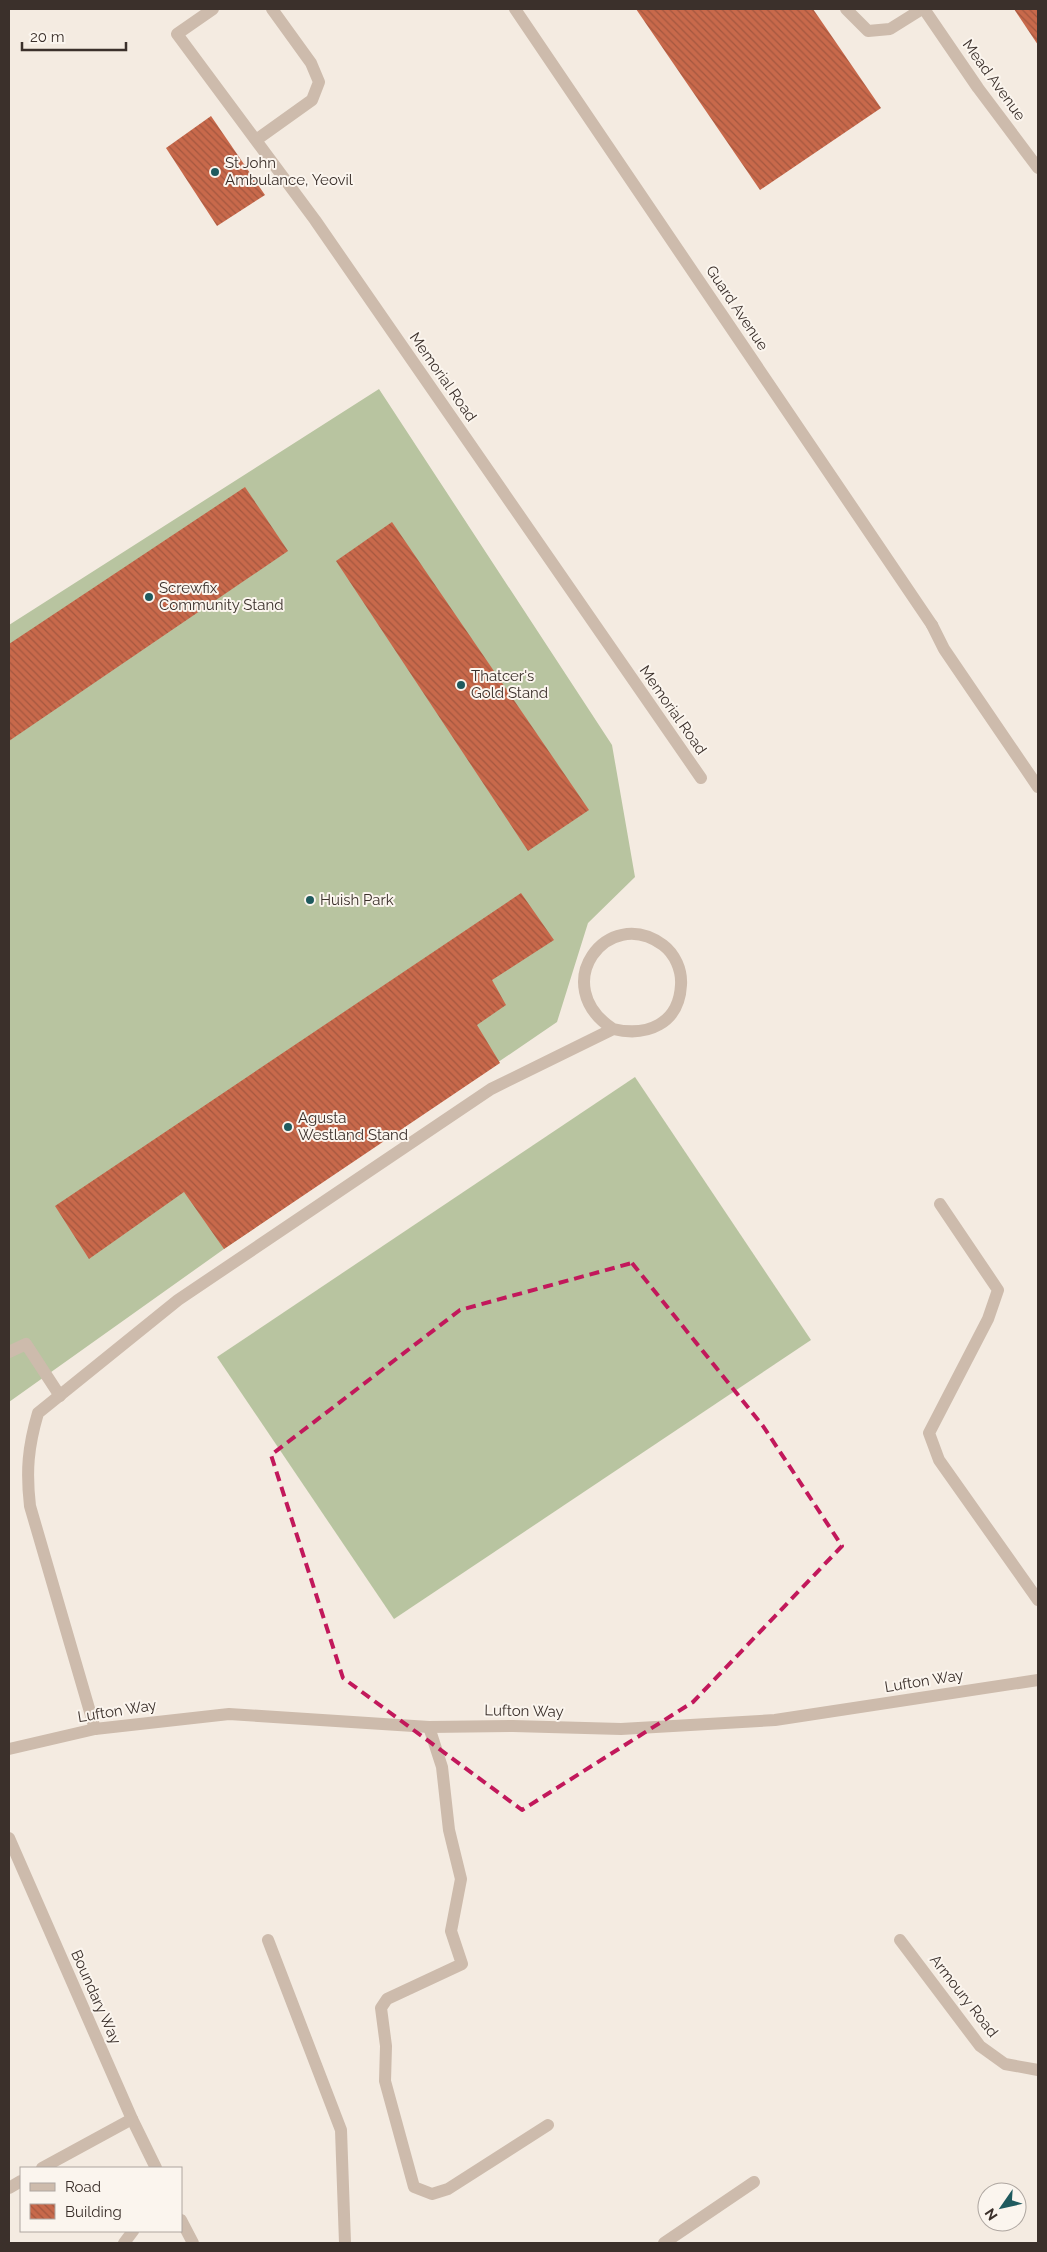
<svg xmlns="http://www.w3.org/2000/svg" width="1047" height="2252" font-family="Raleway,sans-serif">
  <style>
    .pitch { fill: #b8c4a0 }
    .building { fill: url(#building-back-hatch) }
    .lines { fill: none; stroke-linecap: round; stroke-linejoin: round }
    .service { stroke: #cdbbac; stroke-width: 12 }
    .minor { stroke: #cdbbac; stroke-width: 12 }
    .tertiary { stroke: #cdbbac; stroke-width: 12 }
    .marked { fill: none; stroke: #c2185b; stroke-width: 4; stroke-dasharray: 10 6; stroke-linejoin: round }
    .poi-dot { fill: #1f5a5e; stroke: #fbf5ee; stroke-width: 2 }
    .labels { text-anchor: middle; stroke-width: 4; stroke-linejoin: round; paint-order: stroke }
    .street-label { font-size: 15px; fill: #3b302b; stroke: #fbf5ee }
    .poi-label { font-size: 15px; fill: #3b302b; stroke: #fbf5ee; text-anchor: start }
  </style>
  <defs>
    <pattern id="building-back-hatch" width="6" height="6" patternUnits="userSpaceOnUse" patternTransform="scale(1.25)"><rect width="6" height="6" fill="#c8694b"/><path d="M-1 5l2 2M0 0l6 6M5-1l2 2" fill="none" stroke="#a4573f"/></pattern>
  </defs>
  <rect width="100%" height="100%" fill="#f4ebe1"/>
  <g class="pitch">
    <polygon points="379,389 612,745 635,877 588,923 557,1022 224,1249 9,1402 9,625"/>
    <polygon points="635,1077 811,1340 394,1619 217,1357"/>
  </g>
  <g class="building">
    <polygon points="636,9 813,9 881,108 760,190"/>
    <polygon points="1014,9 1038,9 1038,45"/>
    <polygon points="211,116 265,195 217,226 166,148"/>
    <polygon points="245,487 288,551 9,741 9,644"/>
    <polygon points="392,522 589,810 528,851 336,561"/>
    <polygon points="521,893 554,940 492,980 506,1005 477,1025 500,1063 224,1249 184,1192 89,1259 55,1206"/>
  </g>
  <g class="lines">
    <g class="service">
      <polyline points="846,9 868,31 890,29 922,9"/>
      <polyline points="256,140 312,100 319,82 311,63 272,9"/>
      <polyline points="932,625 944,649 1038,787"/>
      <polyline points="940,1204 998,1290 988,1319 929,1433 939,1460 1038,1600"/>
      <polyline points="9,1352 26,1344 60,1396"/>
      <polyline points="429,1727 442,1767 449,1830 461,1879 451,1931 462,1964 387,1999 381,2008 386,2046 385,2081 414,2187 432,2194 448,2189 548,2125"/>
      <path d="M95 1729 30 1506C26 1471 28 1447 38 1413L178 1300 491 1089 613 1029C647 1037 679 1024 681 985 682 970 675 954 663 945 607 904 547 986 613 1029"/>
      <polyline points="268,1940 341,2130 345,2243"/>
      <polyline points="124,2243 133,2231"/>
      <polyline points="664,2243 754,2182"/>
    </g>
    <g class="minor">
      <polyline points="213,9 177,34 315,220 701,778"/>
      <polyline points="515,9 932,625"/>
      <polyline points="924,9 978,88 1038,168"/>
      <polyline points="9,1838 132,2119 156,2168"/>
      <polyline points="900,1940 980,2046 1005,2064 1038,2070"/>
      <polyline points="42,2168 132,2119"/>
      <polyline points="9,2188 21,2181"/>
      <polyline points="181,2220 193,2243"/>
    </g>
    <polyline class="tertiary" points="9,1749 95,1729 229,1714 429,1727 513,1726 621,1729 775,1720 1038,1680"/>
  </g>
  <path class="marked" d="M632 1263 763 1426 842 1546 693 1702 522 1810 343 1678 271 1455 460 1310Z"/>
  <g class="poi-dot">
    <circle cx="215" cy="172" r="5"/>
    <circle cx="149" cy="597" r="5"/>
    <circle cx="461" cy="685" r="5"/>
    <circle cx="310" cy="900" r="5"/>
    <circle cx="288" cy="1127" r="5"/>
  </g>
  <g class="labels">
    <g class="street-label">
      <text transform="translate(994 80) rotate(54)" y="5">Mead Avenue</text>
      <text transform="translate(737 308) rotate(56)" y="5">Guard Avenue</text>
      <text transform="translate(443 377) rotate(55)" y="5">Memorial Road</text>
      <text transform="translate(673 710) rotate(55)" y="5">Memorial Road</text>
      <text transform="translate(924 1681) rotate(-9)" y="5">Lufton Way</text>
      <text transform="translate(117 1711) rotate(-9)" y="5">Lufton Way</text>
      <text transform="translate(524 1711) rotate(1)" y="5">Lufton Way</text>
      <text transform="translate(964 1996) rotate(52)" y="5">Armoury Road</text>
      <text transform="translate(96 1997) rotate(66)" y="5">Boundary Way</text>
    </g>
    <g class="poi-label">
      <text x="225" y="168">St John<tspan x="225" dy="17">Ambulance, Yeovil</tspan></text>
      <text x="159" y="593">Screwfix<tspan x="159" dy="17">Community Stand</tspan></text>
      <text x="471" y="681">Thatcer's<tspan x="471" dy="17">Gold Stand</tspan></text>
      <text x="320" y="905">Huish Park</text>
      <text x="298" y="1123">Agusta<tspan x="298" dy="17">Westland Stand</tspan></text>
    </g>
  </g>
  <rect width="1047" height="2252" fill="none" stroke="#3b302b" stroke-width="20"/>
  <rect x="20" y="2167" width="162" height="65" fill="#fbf5ee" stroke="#aea6a0"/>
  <rect x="30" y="2183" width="25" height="8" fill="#cdbbac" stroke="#aea6a0"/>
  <text x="65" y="2192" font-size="15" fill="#3b302b">Road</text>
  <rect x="30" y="2204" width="25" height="15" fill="url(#building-back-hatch)" stroke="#aea6a0"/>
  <text x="65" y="2217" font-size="15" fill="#3b302b">Building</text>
  <g transform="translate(1002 2207) rotate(236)"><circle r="24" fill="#fbf5ee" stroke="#aea6a0"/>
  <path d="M0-4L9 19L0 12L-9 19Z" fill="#1f5a5e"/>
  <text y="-8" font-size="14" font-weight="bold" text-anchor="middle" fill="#3b302b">N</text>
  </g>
  <path d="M22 42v8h104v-8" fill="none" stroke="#3b302b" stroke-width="2.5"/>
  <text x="30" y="42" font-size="15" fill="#3b302b" stroke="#fbf5ee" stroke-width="4" paint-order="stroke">20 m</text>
</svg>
